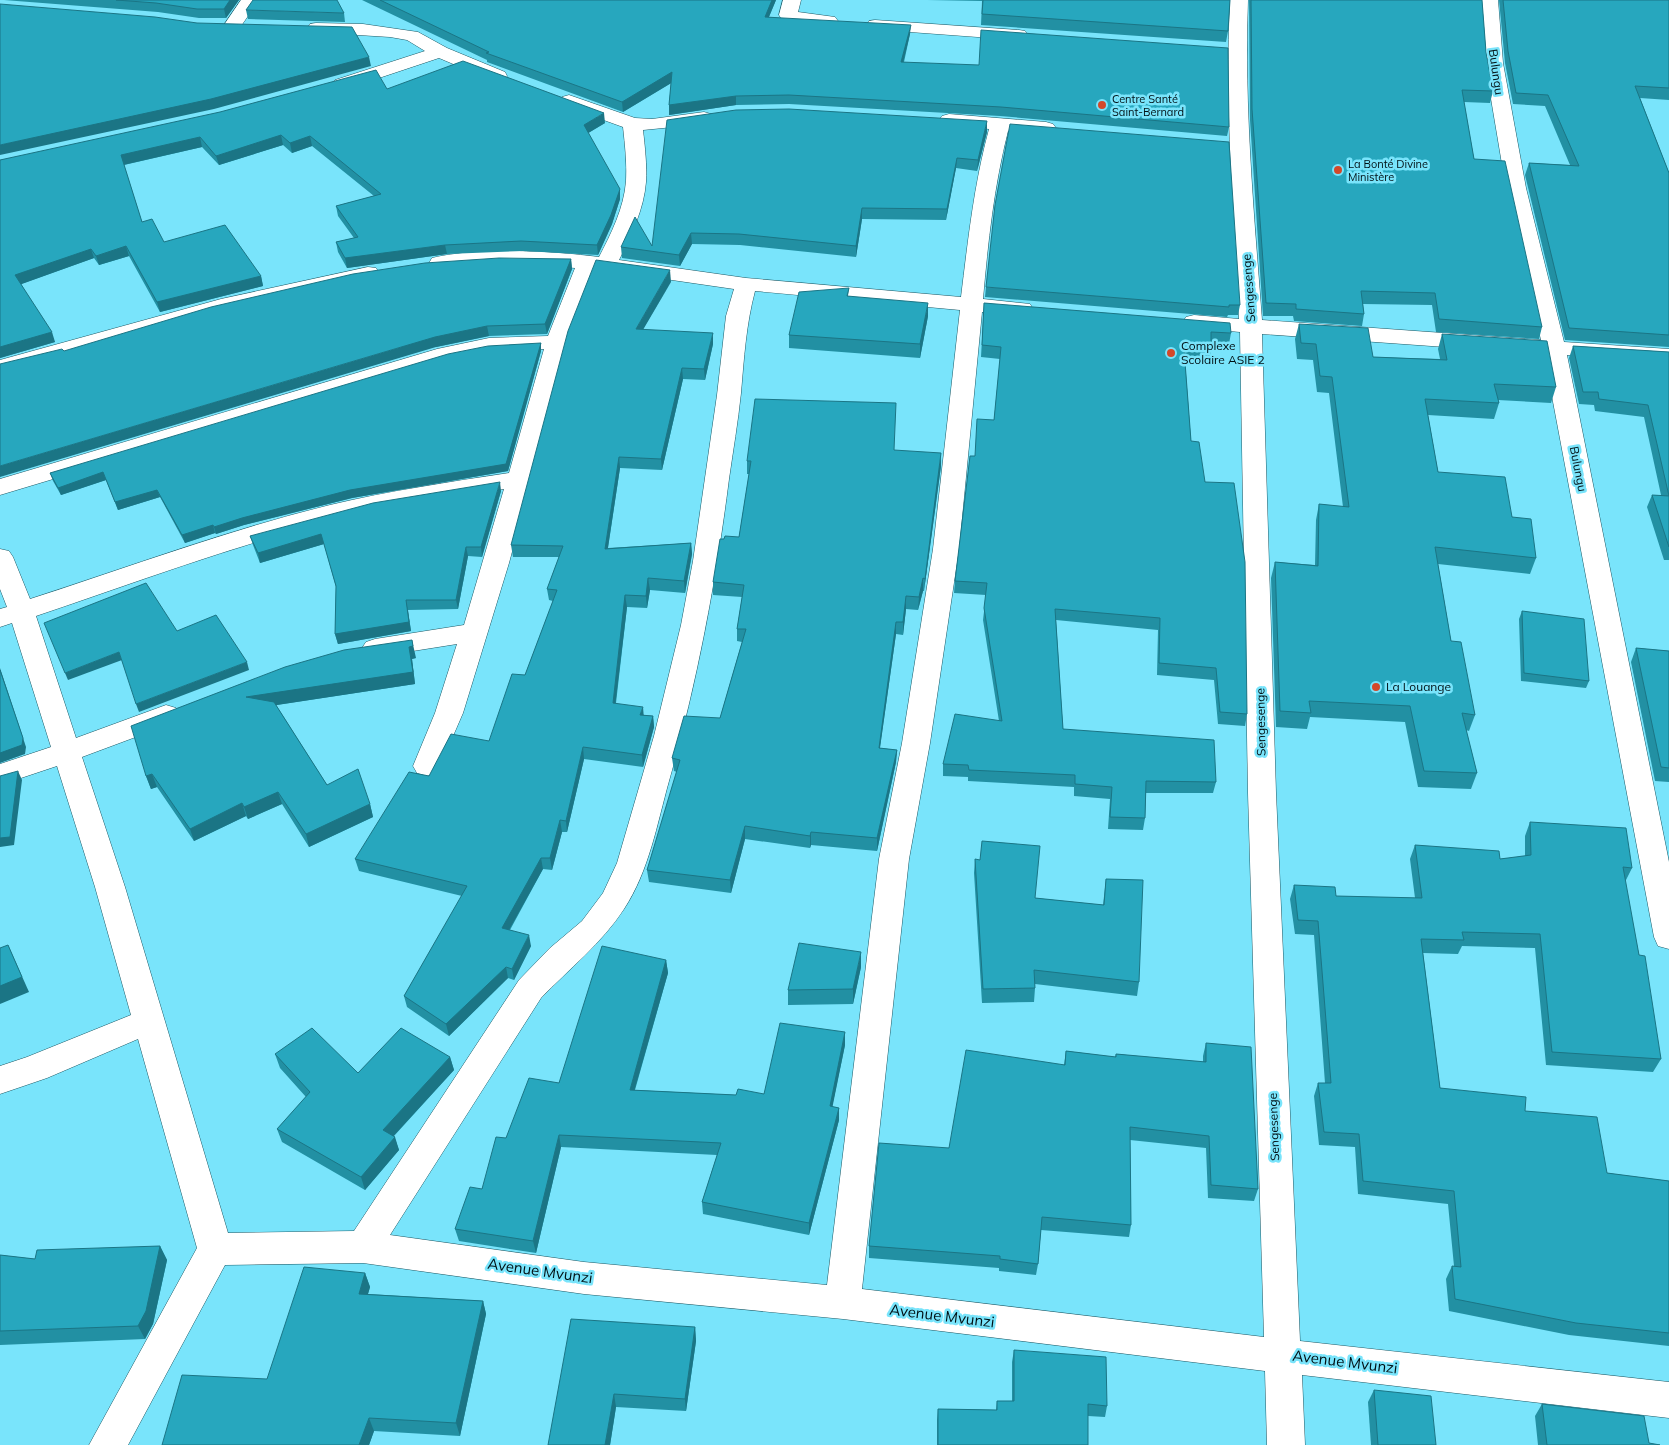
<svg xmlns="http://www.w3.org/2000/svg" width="1669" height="1445" font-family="Mulish,sans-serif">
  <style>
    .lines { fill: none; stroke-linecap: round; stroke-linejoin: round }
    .minor-casing { stroke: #1f5965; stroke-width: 1 }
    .minor { fill: #fff; fill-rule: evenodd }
    .wall { fill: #2290a3 }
    .shaded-wall { fill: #1b7585 }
    .building { fill: #27a7be; stroke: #1b7585 }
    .poi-dot { fill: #d3482a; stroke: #79e4fb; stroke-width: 2 }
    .labels { text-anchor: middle; stroke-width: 5; stroke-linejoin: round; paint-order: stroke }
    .far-poi-label { font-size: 11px; fill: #000f13; stroke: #79e4fb; text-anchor: start }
    .street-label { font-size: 12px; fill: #000f13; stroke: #79e4fb }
    .poi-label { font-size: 12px; fill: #000f13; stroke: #79e4fb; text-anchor: start }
    .near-street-label { font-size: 15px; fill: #000f13; stroke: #79e4fb }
  </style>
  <rect width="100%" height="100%" fill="#79e4fb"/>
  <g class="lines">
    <g class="minor-casing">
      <g id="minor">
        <polygon points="241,0 259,0 239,29 233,30 227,29 224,25"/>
        <polygon points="783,0 801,0 798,12 835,17 838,21 835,25 829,26 783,21 779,15"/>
        <path d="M1230 0H1248C1244 107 1254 213 1262 320L1541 340 1506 188 1485 63 1480 0H1498L1503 63 1526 188 1564 342 1669 349V363L1567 355 1669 862V949L1658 946 1654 937 1544 354 1262 334 1276 793 1300 1341 1669 1382V1418L1302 1375 1305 1445H1267L1265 1371 843 1319 584 1294 363 1263 225 1265 128 1445H89L197 1248 138 1039 47 1078 0 1094V1066L27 1057 131 1015 95 887 57 766 0 785V764L51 747 12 623 0 627V609L7 607 0 589V549L9 551 13 557 30 599C129 567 228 530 330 505 389 491 449 482 509 473L544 349 489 352 449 360 0 495V479L437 349 489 338 548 336 575 268 541 265H482L440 269 432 268 429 263 432 258C477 247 553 251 599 257 611 234 624 208 626 181 627 163 625 145 623 127L562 105 559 101 562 97 569 95 635 118 652 119 704 112 711 114 714 118 711 122 704 124 643 130C645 147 647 165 646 182 644 209 631 236 619 260L746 278 961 297C968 240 974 184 989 129L942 124 939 120 942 116 949 114 1046 122 1053 124 1056 128 1053 132 1046 134 1008 131C994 186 988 242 983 299L1030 304 1033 309 1030 314 1022 316 982 312 959 549 930 743 909 859 862 1289 1264 1337 1248 793 1240 332 1186 327 1183 322 1186 317 1194 315 1239 319C1233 212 1225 106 1230 0ZM596 269 734 289 726 316 717 395 693 561 681 625 654 736 617 863 603 893 582 921 550 948 519 980 354 1231 228 1233 125 887 82 757 176 722 180 715 176 708 166 705 76 738 36 616C134 583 232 546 332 521 389 506 447 498 504 489L464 625 375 639 366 642 362 648 366 654 375 657 457 644 435 713 413 766 417 773 427 776 437 773 463 713 509 563 568 342ZM755 291 960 310 933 549 902 743 879 859 827 1285 584 1262 390 1235 541 998C569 969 602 943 624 909 649 871 657 824 669 781 697 682 716 582 729 479 733 451 738 422 741 393 744 358 746 325 755 291Z"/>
        <polygon points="875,20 1019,30 1025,31 1028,35 1025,39 1019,40 869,29 866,25 869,21"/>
        <polygon points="316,23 363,24 418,32 447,48 505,72 507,76 505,80 498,82 491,80 439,58 349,88 342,90 335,88 333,84 335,80 425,51 407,40 390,37 310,32 307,28 310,24"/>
        <polygon points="368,267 376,268 379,273 376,278 235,308 0,374 0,360 221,299"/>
      </g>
    </g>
    <use href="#minor" class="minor"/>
  </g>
  <g class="wall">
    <polygon points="4,0 239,0 226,18 199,18 158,12"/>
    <polygon points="362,0 776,0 769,17 910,34 904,62 1229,127 1227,136 1000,116 789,104 736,105 669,115 669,105 671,83 623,112 487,62 487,60"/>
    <polygon points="927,0 1230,0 1228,31 1226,42 981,25 982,1"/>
    <polygon points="1249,0 1482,0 1486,52 1493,91 1490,103 1464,102 1474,159 1542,327 1539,339 1436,332 1432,305 1363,304 1364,314 1362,326 1294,321 1293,316 1263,316 1250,120"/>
    <polygon points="1499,0 1669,0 1669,100 1640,98 1669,173 1669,347 1565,340 1525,175 1529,163 1570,165 1545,106 1513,104 1505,63"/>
    <polygon points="246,10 344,13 345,22 248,19"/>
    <polygon points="387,89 605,123 588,133 620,199 612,224 598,255 523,251 447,254 347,268 338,252 336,242 354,238 338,216 336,206 374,196 312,146 292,153 283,145 219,165 202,147 124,165 142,222 164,242 261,276 263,286 160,312 129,256 99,265 94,258 21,284 55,342 0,358 0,160"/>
    <polygon points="987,132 977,171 956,168 946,220 862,219 856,257 740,245 692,244 680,266 622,258 621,247 652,246"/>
    <polygon points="571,259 572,269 547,334 489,336 436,347 64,351"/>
    <polygon points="671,282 643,329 713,344 705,380 683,379 662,470 620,468 608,548 691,543 692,554 685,593 650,590 647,608 627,607 616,703 644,715 653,716 654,727 643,767 584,759 567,832 562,832 552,870 543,869 510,930 531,946 514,980 508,978 449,1036 407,1007 404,996 462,896 359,871 355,859 429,776 489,741 525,675 553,601 549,600 547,589 559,557 513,557 511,545"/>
    <polygon points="986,287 1240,305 1238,315 1228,315 1227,317 985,297"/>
    <polygon points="849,288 848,296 928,316 920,358 789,348 789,335"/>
    <polygon points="984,303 1231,333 1229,344 1211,343 1211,351 1209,362 1185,360 1191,441 1205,482 1247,714 1245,726 1218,724 1214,680 1157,675 1158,630 1056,620 1063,729 1216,782 1213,793 1146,793 1145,818 1143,830 1108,829 1110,799 1074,796 1074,787 968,781 968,777 943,776 943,764 999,721 983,620 986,595 954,593 955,581 994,420 1000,359 981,357"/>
    <polygon points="1299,324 1373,357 1440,359 1438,349 1442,334 1556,387 1551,403 1498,400 1499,403 1494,419 1428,415 1438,472 1512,517 1536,558 1530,574 1438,564 1451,641 1475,715 1469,731 1466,730 1477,773 1471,789 1418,787 1405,722 1310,717 1307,729 1276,727 1271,578 1275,562 1315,565 1316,520 1319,504 1343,507 1329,393 1317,392 1313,360 1297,359 1295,339"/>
    <polygon points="541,343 541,351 508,471 352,498 244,525 216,534 215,533 185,543 160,497 118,510 106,480 61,495 53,481 50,473"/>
    <polygon points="1573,346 1669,352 1669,560 1664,560 1647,507 1652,495 1661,495 1644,417 1595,411 1594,405 1579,404 1569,358"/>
    <polygon points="747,461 941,466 924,591 923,591 918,610 906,609 903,635 896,634 880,748 897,750 896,762 877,851 811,845 810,848 745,839 731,893 649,882 647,870 677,772 674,771 672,758 720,718 742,642 737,641 737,629 742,597 713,595 713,582 739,537 749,474 747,474"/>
    <polygon points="501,491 482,557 468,556 458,609 408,610 411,631 338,644 335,634 336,587 324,544 260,563 253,545 250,536"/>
    <polygon points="1522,611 1589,681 1586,688 1521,681 1519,619"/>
    <polygon points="1636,648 1669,651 1669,782 1655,781 1631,662"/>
    <polygon points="416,658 412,659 415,684 276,705 327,785 370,804 373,817 309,847 282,804 248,819 246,816 194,841 157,787 151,789 146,776 285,667"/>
    <polygon points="1530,822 1632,868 1625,882 1639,955 1661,1059 1653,1072 1546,1065 1535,948 1462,946 1458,954 1423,953 1440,1088 1525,1111 1607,1173 1669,1181 1669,1346 1569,1335 1449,1311 1446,1279 1452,1266 1454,1266 1448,1204 1358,1194 1355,1147 1319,1145 1314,1096 1318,1083 1325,1083 1314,935 1295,934 1290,899 1294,885 1336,896 1415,898 1410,859 1415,845 1500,859 1525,856 1525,836"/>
    <polygon points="975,859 1035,898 1103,905 1106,879 1139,982 1137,996 1035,984 1035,988 1034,1002 982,1003 974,873"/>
    <polygon points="666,960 668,973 635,1090 736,1095 764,1094 845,1032 845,1045 832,1107 839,1108 839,1120 809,1235 703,1214 702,1202 717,1155 561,1147 536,1253 459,1241 455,1229 482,1189 506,1138 559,1083"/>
    <polygon points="861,967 853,1004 788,1005 788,990"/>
    <polygon points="1206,1043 1258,1189 1254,1201 1208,1198 1206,1148 1130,1140 1131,1225 1129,1237 1041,1230 1038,1264 1036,1275 999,1271 999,1268 869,1258 869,1246 949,1148 1064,1065 1066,1051 1115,1057 1116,1054 1203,1062 1203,1056"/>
    <polygon points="275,1054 358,1073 450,1057 454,1070 394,1136 399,1150 365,1190 282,1142 277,1129 306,1097 280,1068"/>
    <polygon points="160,1246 167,1260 153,1324 145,1339 0,1345 0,1255 35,1259"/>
    <polygon points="365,1273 370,1287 368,1294 483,1301 486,1314 460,1436 374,1431 369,1445 162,1445 267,1379"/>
    <polygon points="695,1327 696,1341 686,1411 616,1407 610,1445 548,1445"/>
    <polygon points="1014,1350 1107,1406 1105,1417 1088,1416 1088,1445 937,1445 937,1420 938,1409 996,1410 997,1401 1012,1401 1012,1362"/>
    <polygon points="1374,1390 1436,1445 1371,1445 1368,1402"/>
    <polygon points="1542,1404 1649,1443 1660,1445 1538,1445 1535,1416"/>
  </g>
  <g class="shaded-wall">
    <polygon points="230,0 239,0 226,18 224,9"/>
    <polygon points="772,0 776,0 765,26 765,17"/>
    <polygon points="911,25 910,34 901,71 901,62"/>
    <polygon points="369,57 371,66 214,109 0,155 0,145"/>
    <polygon points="672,72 673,82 623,112 622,102"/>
    <polygon points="736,96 736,105 669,115 669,105"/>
    <polygon points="604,113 605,123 585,135 584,125"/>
    <polygon points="987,121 987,132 977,171 978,160"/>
    <polygon points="281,135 283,145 219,165 216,156"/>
    <polygon points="310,136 312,146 292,153 290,143"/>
    <polygon points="200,137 202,147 123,165 121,155"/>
    <polygon points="957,158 956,168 946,220 947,209"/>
    <polygon points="620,189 620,199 612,224 598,255 597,245"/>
    <polygon points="862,208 862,219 856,257 856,246"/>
    <polygon points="691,233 692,244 680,266 679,255"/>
    <polygon points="445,245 447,254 347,268 345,258"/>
    <polygon points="126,246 129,256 99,265 96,256"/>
    <polygon points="91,249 94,258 19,285 15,275"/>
    <polygon points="571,259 572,269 547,334 545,324"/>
    <polygon points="670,270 671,282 637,340 636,329"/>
    <polygon points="261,276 263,286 160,312 157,302"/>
    <polygon points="928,303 928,316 920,358 920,344"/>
    <polygon points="487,326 489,336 436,347 0,477 0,466 435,337"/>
    <polygon points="52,332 55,342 0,358 0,347"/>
    <polygon points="713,333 713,344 705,380 704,369"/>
    <polygon points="541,343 541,351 508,471 352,498 244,525 216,534 214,527"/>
    <polygon points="682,368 683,379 662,470 661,459"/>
    <polygon points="941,453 941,466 924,591 925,579"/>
    <polygon points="619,457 620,468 606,560 605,549"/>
    <polygon points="103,472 106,480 61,495 58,488"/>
    <polygon points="500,482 501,491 482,557 481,547"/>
    <polygon points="157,490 160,497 118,510 115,502"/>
    <polygon points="213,525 215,533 185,543 182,535"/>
    <polygon points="321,534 324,544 260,563 258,553"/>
    <polygon points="691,543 692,554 685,593 684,581"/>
    <polygon points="466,547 468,556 458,609 456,600"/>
    <polygon points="648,578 650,590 647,608 646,596"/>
    <polygon points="923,578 923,591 918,610 919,597"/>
    <polygon points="625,595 627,607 614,715 613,703"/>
    <polygon points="906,596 906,609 903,635 903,622"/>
    <polygon points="406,600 411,631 338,644 335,634"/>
    <polygon points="896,622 896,634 878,761 879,748"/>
    <polygon points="412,640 416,658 412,659 415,684 250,709 246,697 409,647"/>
    <polygon points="119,652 122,660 68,680 65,673"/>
    <polygon points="247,662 249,670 139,712 136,704"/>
    <polygon points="0,668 26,747 25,754 0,763"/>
    <polygon points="643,707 644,719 640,715"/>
    <polygon points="653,716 654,727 643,767 642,755"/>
    <polygon points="583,747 584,759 567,832 566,821"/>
    <polygon points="897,750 896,762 877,851 877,838"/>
    <polygon points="18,771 22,780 14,845 0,847 0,838"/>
    <polygon points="152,774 157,787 151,789 146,776"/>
    <polygon points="278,792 282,804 248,819 244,807"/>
    <polygon points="242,803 246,816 194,841 190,829"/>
    <polygon points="370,804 373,817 309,847 306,834"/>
    <polygon points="560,820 562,832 552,870 550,858"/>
    <polygon points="745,826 745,839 731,893 730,880"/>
    <polygon points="811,832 811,845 810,848 810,836"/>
    <polygon points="541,858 543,869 504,939 502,928"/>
    <polygon points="529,935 531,946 514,980 512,969"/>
    <polygon points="8,945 29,992 0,1004 0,986"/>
    <polygon points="861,952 861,967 853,1004 853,989"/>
    <polygon points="666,960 668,973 631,1102 630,1090"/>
    <polygon points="506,967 508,978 449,1036 446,1024"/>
    <polygon points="845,1032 845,1045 830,1119 830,1106"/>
    <polygon points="450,1057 454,1070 387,1143 383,1130"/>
    <polygon points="839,1108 839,1120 809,1235 809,1223"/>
    <polygon points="559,1135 561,1147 536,1253 533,1241"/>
    <polygon points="395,1137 399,1150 365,1190 361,1177"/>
    <polygon points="160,1246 167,1260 153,1324 145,1339 138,1326"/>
    <polygon points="365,1273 370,1287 364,1307 359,1294"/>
    <polygon points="483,1301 486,1314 460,1436 456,1423"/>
    <polygon points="695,1327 696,1341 686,1411 685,1399"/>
    <polygon points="614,1394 616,1407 610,1445 605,1445"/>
    <polygon points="369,1418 374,1431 369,1445 359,1445"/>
  </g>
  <g class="building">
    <polygon points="116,0 230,0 224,9 197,9 156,3"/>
    <polygon points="253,0 337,0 344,13 246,10"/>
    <polygon points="380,0 772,0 765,17 911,25 901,62 979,65 981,30 1228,48 1229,127 1001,107 789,95 736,96 669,105 672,72 622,102 486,53 489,52"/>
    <polygon points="983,0 1230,0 1228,31 982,14"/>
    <polygon points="1251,0 1482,0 1486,52 1493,91 1462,90 1474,159 1505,161 1542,327 1439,319 1435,293 1361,291 1364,314 1296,309 1296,304 1266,303 1252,109"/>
    <polygon points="1503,0 1669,0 1669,88 1635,86 1669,173 1669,335 1569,328 1529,163 1579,166 1548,95 1516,93 1508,51"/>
    <polygon points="0,4 155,17 197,23 352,27 369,57 211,99 0,145"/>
    <polygon points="463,61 604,113 584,125 620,189 611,215 597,245 521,241 445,245 345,258 336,242 358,237 336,206 381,194 310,136 290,143 281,135 216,156 200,137 121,155 142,222 152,219 164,242 225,225 261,276 157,302 126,246 96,256 91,249 15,275 52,332 0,347 0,160 220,112 376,70 387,89"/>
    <polygon points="789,109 987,121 978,160 957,158 947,209 862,208 856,246 739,234 691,233 679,255 621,247 635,217 652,246 667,120 736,110"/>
    <polygon points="1010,124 1229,142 1240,305 1229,305 1229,307 986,287 995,205"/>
    <polygon points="499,258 571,259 545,324 487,326 435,337 0,466 0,364 62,349 64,351 211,307 353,274 425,263"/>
    <polygon points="596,260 670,270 636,329 713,333 704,369 682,368 661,459 619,457 605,549 691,543 684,581 648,578 646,596 625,595 613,703 643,707 640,715 653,716 642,755 583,747 566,821 560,820 550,858 541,858 502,928 529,935 512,969 506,967 446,1024 404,996 467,886 355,859 409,772 429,776 451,734 489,741 512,674 525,675 557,590 547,589 563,546 511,545 568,331"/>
    <polygon points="849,288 847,296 928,303 920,344 789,335 799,292"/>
    <polygon points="984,303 1230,323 1231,333 1211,332 1211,351 1184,349 1191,441 1199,442 1205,482 1234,483 1245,562 1247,714 1220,712 1216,668 1159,663 1160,618 1055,609 1063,729 1214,740 1216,782 1146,781 1145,818 1110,817 1112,787 1075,784 1075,775 969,770 968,765 943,764 955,714 1002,721 984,608 987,583 955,581 970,456 975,456 977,419 994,420 1001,347 982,345"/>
    <polygon points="1299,324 1368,328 1373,357 1447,360 1442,334 1547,341 1556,387 1494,384 1499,403 1425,399 1438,472 1505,477 1512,517 1531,519 1536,558 1435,547 1451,641 1461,642 1475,715 1462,713 1477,773 1424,771 1410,706 1309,701 1311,713 1280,711 1275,562 1318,566 1319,504 1349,507 1332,377 1320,376 1316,344 1301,343"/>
    <polygon points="541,343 506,464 350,490 242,518 214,527 213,525 182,535 157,490 115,502 103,472 58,488 50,473 448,354 488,346"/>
    <polygon points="1573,346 1669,352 1669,547 1652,495 1669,496 1648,405 1599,399 1598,392 1583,392"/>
    <polygon points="755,399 896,403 894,450 941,453 925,579 923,578 919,597 906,596 903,622 896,622 879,748 897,750 877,838 811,832 810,836 745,826 730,880 647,870 680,760 672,758 684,716 720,718 746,629 737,629 744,585 713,582 720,539 724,539 725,536 739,537 751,461 747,461"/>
    <polygon points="500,482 481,547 466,547 456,600 406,600 409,622 335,634 336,586 321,534 258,553 250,536 373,503"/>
    <polygon points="146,583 177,631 216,615 247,662 136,704 119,652 65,673 44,623"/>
    <polygon points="1522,611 1584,619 1589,681 1524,673"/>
    <polygon points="412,640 413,646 409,647 413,672 246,697 274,702 327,785 358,769 370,804 306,834 278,792 244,807 242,803 190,829 152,774 146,776 131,726 285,667 344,650"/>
    <polygon points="1636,648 1669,651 1669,768 1661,767"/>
    <polygon points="0,670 23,738 22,745 0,753"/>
    <polygon points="18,771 10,837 0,838 0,776"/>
    <polygon points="1530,822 1626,828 1632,868 1623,867 1639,955 1645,956 1661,1059 1552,1052 1540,934 1462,932 1464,940 1421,939 1440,1088 1526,1097 1525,1111 1597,1117 1607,1173 1669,1181 1669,1333 1576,1323 1455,1299 1452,1266 1461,1267 1454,1191 1363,1181 1359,1134 1324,1132 1318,1083 1331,1083 1318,921 1298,920 1294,885 1335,887 1336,896 1422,898 1415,845 1499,851 1500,859 1531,855"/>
    <polygon points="982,841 1040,846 1035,898 1104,905 1106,879 1143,880 1139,982 1034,970 1035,988 983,989 975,859 980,860"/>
    <polygon points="799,943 861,952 853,989 788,990"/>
    <polygon points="8,945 22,977 0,986 0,948"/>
    <polygon points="602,946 666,960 630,1090 736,1095 738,1089 764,1094 780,1023 845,1032 830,1106 839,1108 809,1223 702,1202 721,1143 559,1135 533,1241 455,1229 470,1187 482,1189 496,1137 506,1138 529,1078 559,1083"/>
    <polygon points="312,1028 358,1073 401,1028 450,1057 383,1130 395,1137 361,1177 277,1129 310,1092 275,1054"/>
    <polygon points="1206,1043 1251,1047 1258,1189 1211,1185 1209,1136 1130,1127 1131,1225 1042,1217 1038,1264 1000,1259 1000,1256 869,1246 879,1143 949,1148 966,1050 1065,1065 1066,1051 1116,1057 1116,1054 1206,1062"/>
    <polygon points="160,1246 146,1311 138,1326 0,1331 0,1255 35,1259 37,1250"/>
    <polygon points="304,1267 365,1273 359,1294 483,1301 456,1423 369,1418 359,1445 162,1445 182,1375 267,1379"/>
    <polygon points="571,1319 695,1327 685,1399 614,1394 605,1445 548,1445"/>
    <polygon points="1014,1350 1106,1357 1107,1406 1088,1404 1088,1445 938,1445 938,1409 997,1410 997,1401 1014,1401"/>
    <polygon points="1374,1390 1431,1396 1436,1445 1378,1445"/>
    <polygon points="1542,1404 1644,1416 1649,1443 1660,1445 1547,1445"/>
  </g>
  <g class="poi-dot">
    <circle cx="1102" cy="105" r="5"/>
    <circle cx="1338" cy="170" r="5"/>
    <circle cx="1171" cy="353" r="5"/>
    <circle cx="1376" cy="687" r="5"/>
  </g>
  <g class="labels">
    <g class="far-poi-label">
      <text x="1112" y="103">Centre Santé<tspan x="1112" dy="13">Saint-Bernard</tspan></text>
      <text x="1348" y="168">La Bonté Divine<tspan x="1348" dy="13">Ministère</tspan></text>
    </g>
    <g class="street-label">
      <text transform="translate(1496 72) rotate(82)" y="4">Bulungu</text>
      <text transform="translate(1249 288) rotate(-94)" y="4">Sengesenge</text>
      <text transform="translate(1578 469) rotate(79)" y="4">Bulungu</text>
      <text transform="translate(1261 722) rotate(-91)" y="4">Sengesenge</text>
      <text transform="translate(1274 1127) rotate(-92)" y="4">Sengesenge</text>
    </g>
    <g class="poi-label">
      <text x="1181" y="350">Complexe<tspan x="1181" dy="14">Scolaire ASIE 2</tspan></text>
      <text x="1386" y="691">La Louange</text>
    </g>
    <g class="near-street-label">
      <text transform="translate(540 1271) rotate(8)" y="5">Avenue Mvunzi</text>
      <text transform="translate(942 1316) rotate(7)" y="5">Avenue Mvunzi</text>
      <text transform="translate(1345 1362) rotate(7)" y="5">Avenue Mvunzi</text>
    </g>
  </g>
</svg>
